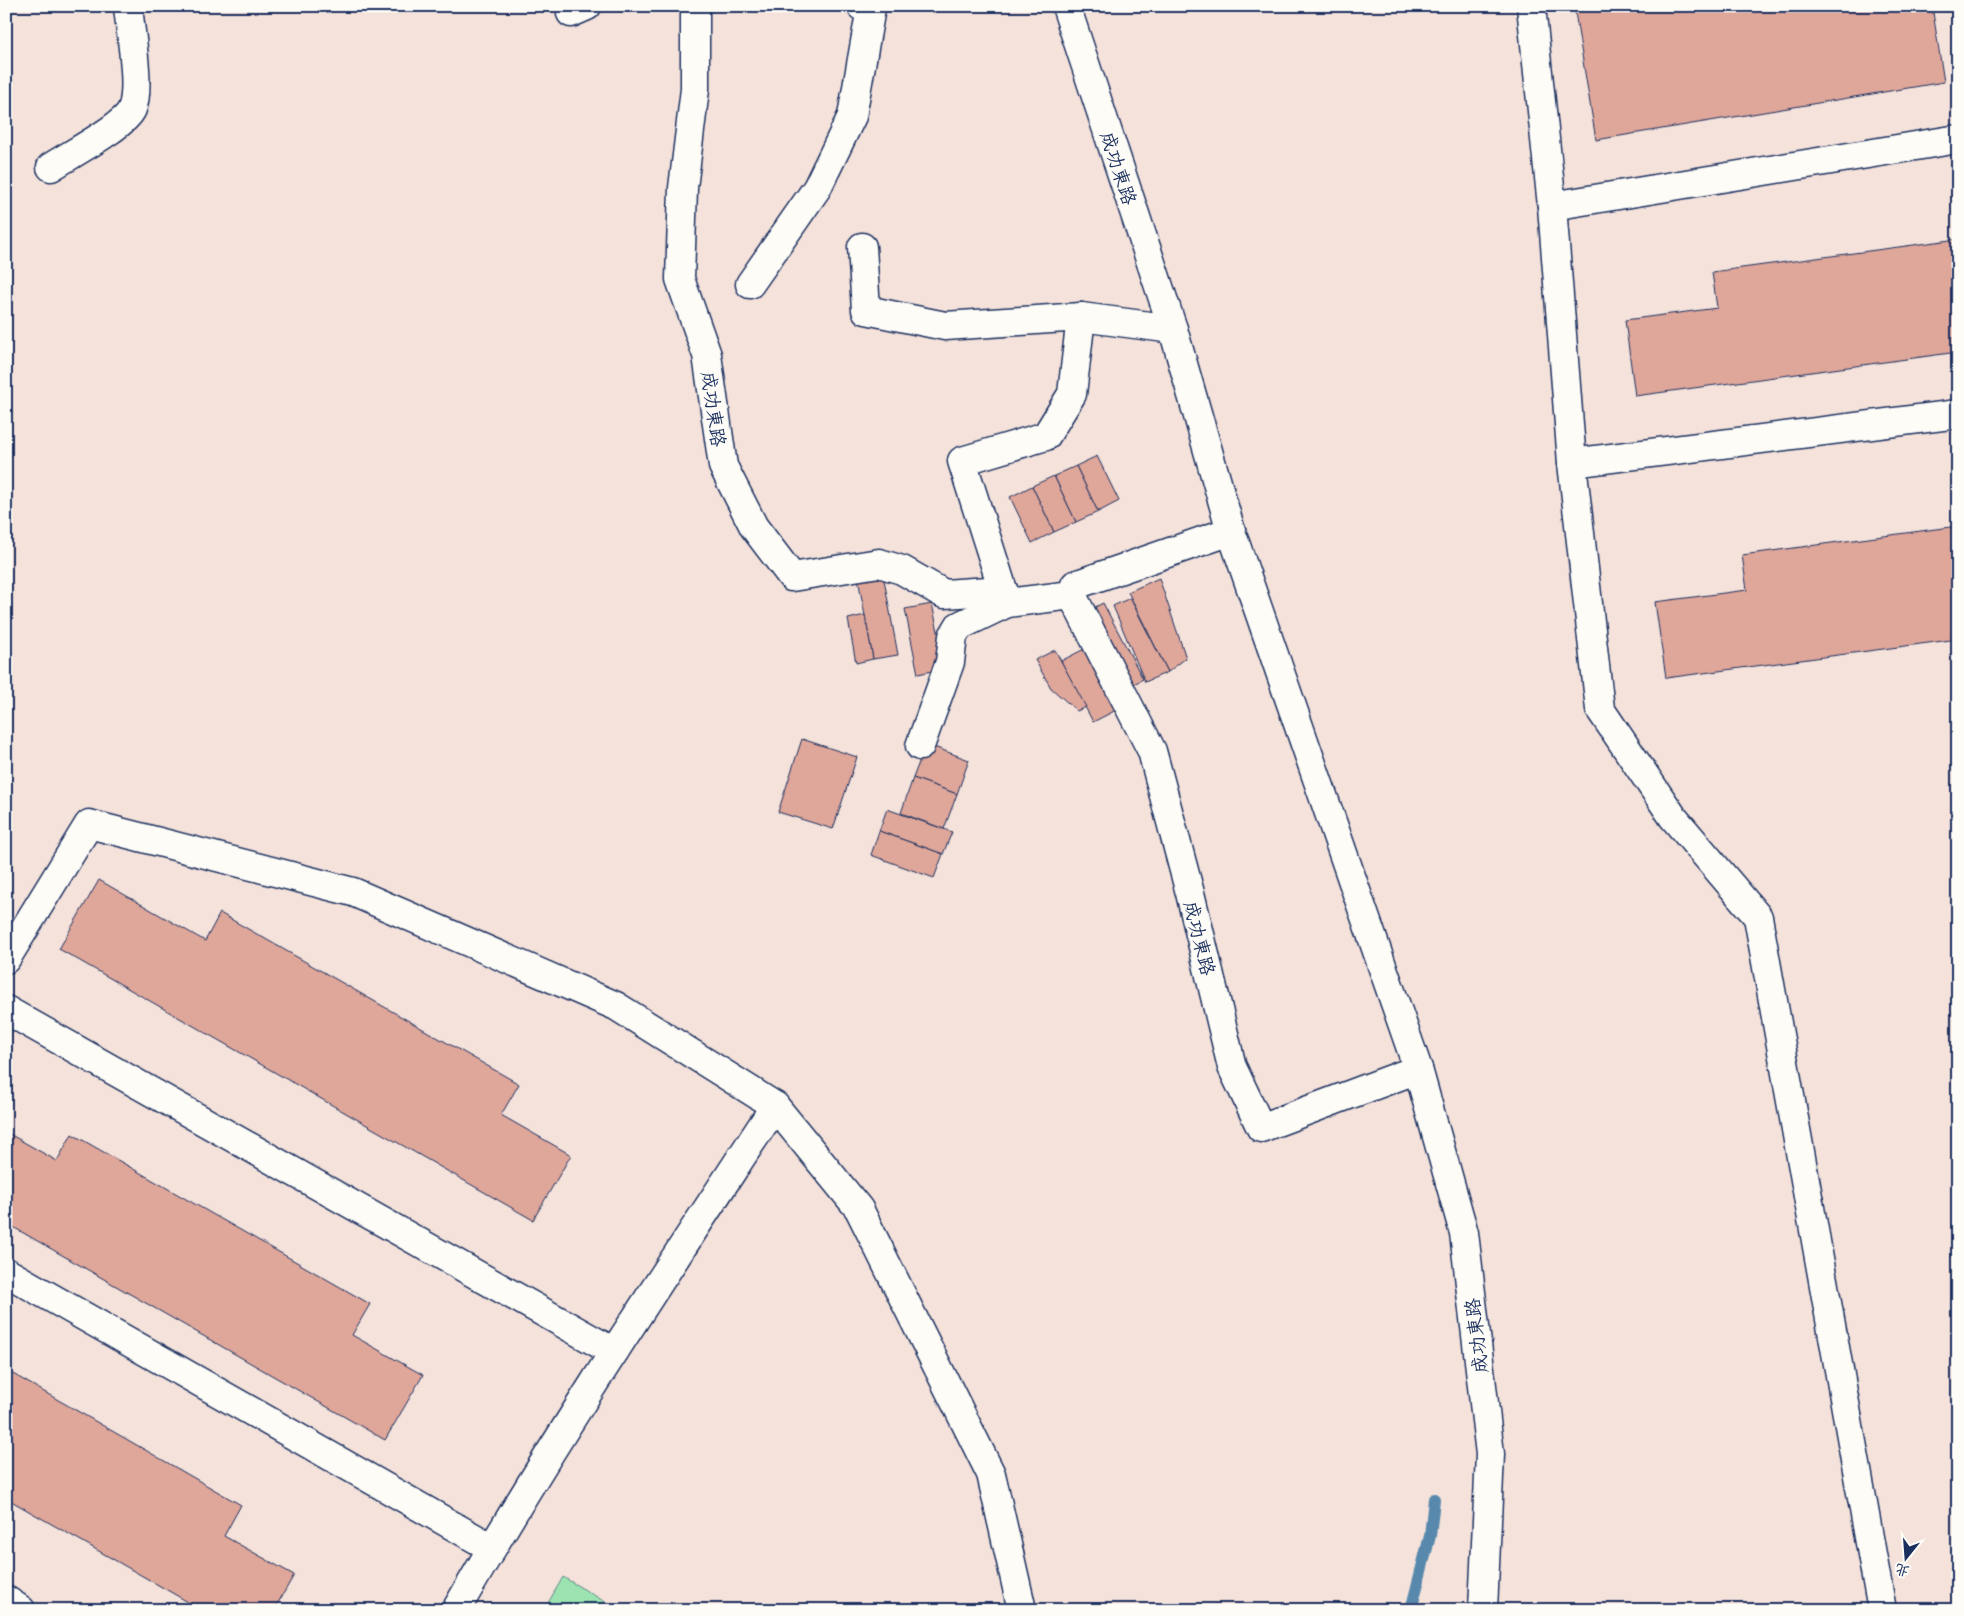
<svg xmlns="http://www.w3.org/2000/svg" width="1964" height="1616" font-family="'Gochi Hand','LXGW WenKai TC',sans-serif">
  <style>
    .green { fill: #9ce3b1; stroke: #5c8988 }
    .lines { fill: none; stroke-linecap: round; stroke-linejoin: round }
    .stream { stroke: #5889ad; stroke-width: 12 }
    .building { fill: #dfa69a; stroke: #1b2f5e }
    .minor-casing { stroke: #1b2f5e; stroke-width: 31 }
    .minor { stroke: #fdfcf7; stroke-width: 28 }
    .labels { text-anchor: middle; stroke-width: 4; stroke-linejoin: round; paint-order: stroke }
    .street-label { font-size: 19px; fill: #1b2f5e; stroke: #fdfcf7 }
  </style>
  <rect width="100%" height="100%" fill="#f4e2db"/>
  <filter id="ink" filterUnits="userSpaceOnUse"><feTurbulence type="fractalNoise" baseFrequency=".02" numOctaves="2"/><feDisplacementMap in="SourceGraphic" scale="10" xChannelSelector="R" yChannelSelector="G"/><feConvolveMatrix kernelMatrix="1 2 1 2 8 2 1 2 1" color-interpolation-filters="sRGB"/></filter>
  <g filter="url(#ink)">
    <polygon class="green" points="563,1577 619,1610 544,1610"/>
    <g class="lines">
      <polyline class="stream" points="1411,1610 1430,1536 1434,1499"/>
    </g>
    <g class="building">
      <polygon points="1574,6 1932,6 1944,82 1596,140"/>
      <polygon points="1958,239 1958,352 1635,396 1625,320 1717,308 1712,272"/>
      <polygon points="1097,456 1119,501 1098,512 1076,466"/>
      <polygon points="1076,466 1098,512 1076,522 1054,476"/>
      <polygon points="1054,476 1076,522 1054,532 1032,486"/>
      <polygon points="1032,486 1054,532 1032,543 1010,497"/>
      <polygon points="1958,526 1958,639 1666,678 1655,602 1747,590 1742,555"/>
      <polygon points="883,574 898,655 873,659 858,578"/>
      <polygon points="1159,578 1186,658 1168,672 1128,592"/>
      <polygon points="1130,598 1168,672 1145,682 1113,606"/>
      <polygon points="1103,603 1143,679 1123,690 1082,614"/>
      <polygon points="932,604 946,668 918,674 905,609"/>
      <polygon points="865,615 873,659 856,663 848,619"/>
      <polygon points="1092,645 1124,706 1093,722 1061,661"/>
      <polygon points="1055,650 1086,707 1077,711 1051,688 1035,660"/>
      <polygon points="802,739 857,757 833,829 778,812"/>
      <polygon points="926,744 969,760 957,794 913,778"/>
      <polygon points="913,778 957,794 944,829 901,813"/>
      <polygon points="887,809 952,832 943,854 879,831"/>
      <polygon points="879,831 943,854 934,878 871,855"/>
      <polygon points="99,880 205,941 220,913 519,1084 501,1115 571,1155 533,1220 59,949"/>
      <polygon points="6,1132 57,1161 72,1134 370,1304 352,1335 423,1375 385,1440 6,1223"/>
      <polygon points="6,1370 241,1505 224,1536 294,1575 274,1610 202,1610 6,1498"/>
    </g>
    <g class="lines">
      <g class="minor-casing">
        <g id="minor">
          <polyline points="695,6 695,89 683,188 680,279 707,355 723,466 754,527 792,577 879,563 902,570 944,594 1003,590 1007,603 1072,595 1152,751 1190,893 1232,1067 1261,1128 1418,1069"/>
          <polyline points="1066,6 1173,329 1231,531 1418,1069 1464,1233 1490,1454 1483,1610"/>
          <polyline points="1531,6 1552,206 1572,463 1600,709 1673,817 1758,917 1882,1610"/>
          <polyline points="571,13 587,6"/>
          <path d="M51 167C69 155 125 126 132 109 141 87 130 31 128 6"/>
          <polyline points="1552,206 1958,139"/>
          <polyline points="862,247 866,310 945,326 1081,317 1173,329"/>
          <polyline points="750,284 817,188 852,116 871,8 861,6"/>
          <polyline points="1572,463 1958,414"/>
          <polyline points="1003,590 962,461 1046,436 1072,394 1081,317"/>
          <polyline points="1072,595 1075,585 1231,531"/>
          <polyline points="920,746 950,662 953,636 959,626 1007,603"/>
          <polyline points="6,959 89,824 353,892 616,1006 775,1106 859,1209 991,1474 1022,1610"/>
          <polyline points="6,1010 614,1352"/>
          <polyline points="6,1272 492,1548"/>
          <polyline points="6,1600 21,1610"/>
          <path d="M456 1610C555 1437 666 1272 775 1106"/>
        </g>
      </g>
      <use href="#minor" class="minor"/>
    </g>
  </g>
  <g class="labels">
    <g class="street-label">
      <text transform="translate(1119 168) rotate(72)" y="7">成功東路</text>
      <text transform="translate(714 409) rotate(82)" y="7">成功東路</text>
      <text transform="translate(1200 938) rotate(76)" y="7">成功東路</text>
      <text transform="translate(1476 1336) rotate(-97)" y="7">成功東路</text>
    </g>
  </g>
  <rect width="1964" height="1616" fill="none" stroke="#fdfcf7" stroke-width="25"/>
  <rect x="12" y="12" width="1939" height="1591" fill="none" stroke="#1b2f5e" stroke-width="2" filter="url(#ink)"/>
  <g transform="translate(1906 1558) rotate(197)" stroke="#fdfcf7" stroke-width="4" paint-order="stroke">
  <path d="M0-4L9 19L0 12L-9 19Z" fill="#1b2f5e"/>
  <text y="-8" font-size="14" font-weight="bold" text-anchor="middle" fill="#1b2f5e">北</text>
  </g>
</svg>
